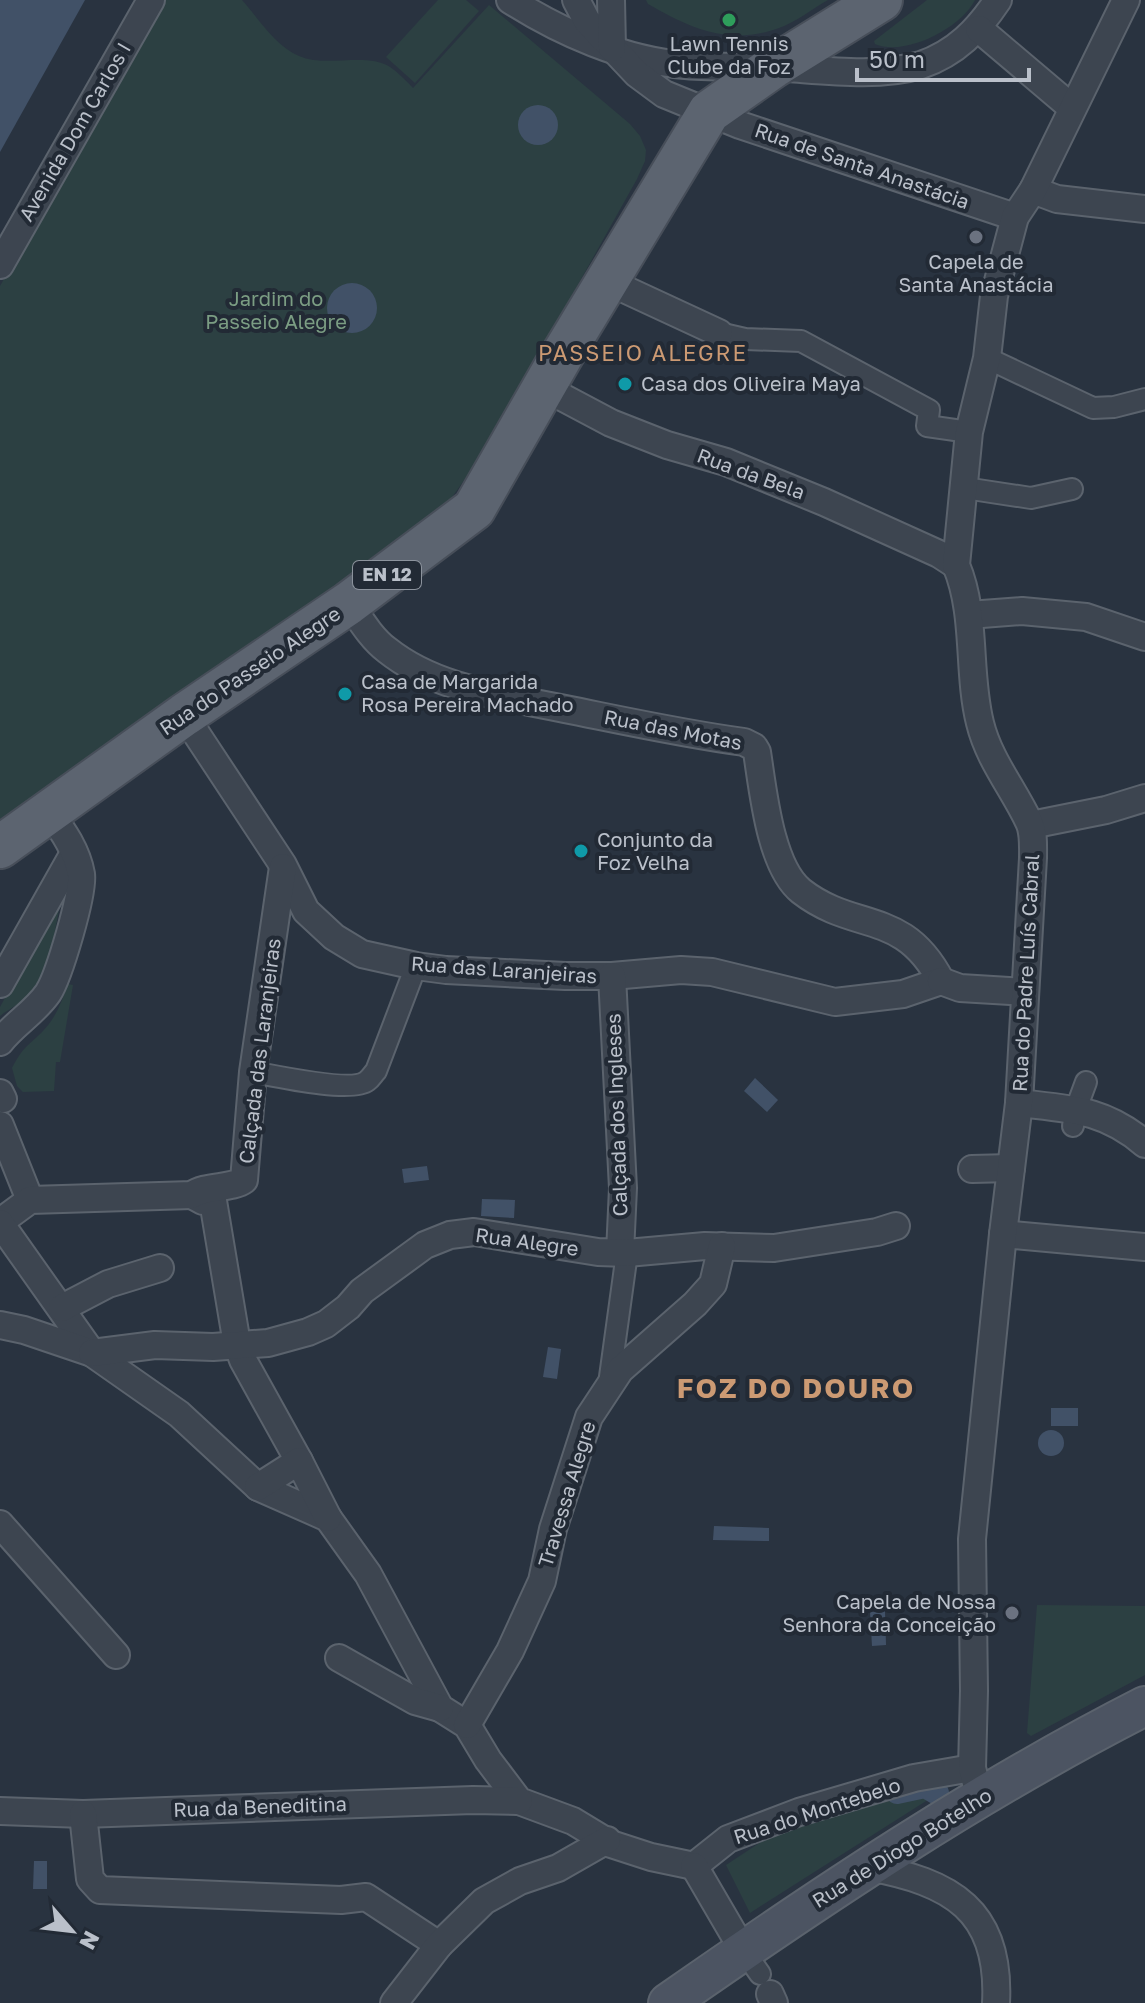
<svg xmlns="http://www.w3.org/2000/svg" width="1145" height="2003" font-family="'Golos Text',sans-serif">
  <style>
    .green { fill: #2c4042 }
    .water { fill: #415167 }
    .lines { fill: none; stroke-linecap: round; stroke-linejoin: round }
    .canal { stroke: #415167; stroke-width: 24 }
    .pedestrian-casing { stroke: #5b636d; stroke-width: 24 }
    .minor-casing { stroke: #5b636d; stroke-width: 30 }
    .secondary-casing { stroke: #5b636d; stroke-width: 42 }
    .primary-casing { stroke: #474e59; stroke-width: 46 }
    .pedestrian { stroke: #3d4550; stroke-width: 20 }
    .minor { stroke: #3d4550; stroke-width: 26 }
    .secondary { stroke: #4c5462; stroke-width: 38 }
    .primary { stroke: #5c6470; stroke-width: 42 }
    .leisure-dot { fill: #2e9e5b; stroke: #222a35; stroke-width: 3 }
    .worship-dot { fill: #6b7280; stroke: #222a35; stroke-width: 3 }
    .culture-dot { fill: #0f9aa8; stroke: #222a35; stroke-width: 3 }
    .labels { text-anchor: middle; stroke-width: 8; stroke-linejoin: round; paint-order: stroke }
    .shield { fill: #222a35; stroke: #8c939d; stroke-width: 2 }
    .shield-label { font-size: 18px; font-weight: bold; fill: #bac0ca }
    .poi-label { font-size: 20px; fill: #bac0ca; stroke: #222a35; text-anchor: start }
    .street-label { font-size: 20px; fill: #bac0ca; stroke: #222a35 }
    .park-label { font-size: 20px; fill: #7b9d83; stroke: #222a35 }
    .neighbourhood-label { font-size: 22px; letter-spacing: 2px; fill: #cc9a73; stroke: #222a35 }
    .district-label { font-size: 28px; font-weight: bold; letter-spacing: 2px; fill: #cc9a73; stroke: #222a35 }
  </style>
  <rect width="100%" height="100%" fill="#293340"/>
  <g class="green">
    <path d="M164 0H242C259 19 275 46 299 56 326 68 366 52 390 67 399 73 406 81 413 88L489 5 630 124 640 136 646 150 645 161 637 179 485 451 440 514 0 821V286Z"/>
    <polygon points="438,0 466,0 479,11 415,83 386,57"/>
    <path d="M646 0H828C812 9 796 22 779 28 729 46 692 29 648 4Z"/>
    <path d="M927 0H975C961 28 905 57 875 44L874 41Z"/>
    <path d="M62 894C55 927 52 965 31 992 23 1003 10 1008 0 1016V1007Z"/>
    <path d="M68 984 73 985 60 1062H56L54 1091 23 1092 17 1086 12 1068C25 1042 34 1043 49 1024 58 1012 63 998 68 984Z"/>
    <polygon points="1037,1605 1145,1606 1145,1675 1031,1736 1027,1733"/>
    <polygon points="955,1780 956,1782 750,1913 726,1865 767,1838 783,1831"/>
  </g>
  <g class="water">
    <polygon points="0,0 85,0 0,152"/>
    <circle cx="538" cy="125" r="20"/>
    <circle cx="352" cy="308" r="25"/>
    <polygon points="755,1078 778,1100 767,1112 744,1091"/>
    <polygon points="427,1166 429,1180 404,1183 402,1169"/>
    <polygon points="482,1199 515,1200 514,1218 481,1216"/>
    <polygon points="548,1347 561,1349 557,1379 543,1377"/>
    <rect x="1051" y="1408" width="27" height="18"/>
    <circle cx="1051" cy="1443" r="13"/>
    <polygon points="714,1526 769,1528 769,1541 713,1540"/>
    <polygon points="885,1611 886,1645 872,1646 870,1612"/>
    <polygon points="34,1861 47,1861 47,1889 33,1889"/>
  </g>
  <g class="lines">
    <polyline class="canal" points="897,1792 925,1786 937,1793"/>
    <g class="pedestrian-casing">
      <g id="pedestrian">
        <polyline points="719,333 745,339 801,341 929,410 927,426 969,432"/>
        <polyline points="987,358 1093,408 1114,407 1145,399"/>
        <polyline points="965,488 1031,498 1072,489"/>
        <path d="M253 1072C275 1076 352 1093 367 1081 371 1078 373 1074 376 1071L416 966"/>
        <polyline points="1073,1126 1076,1109 1086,1082"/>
        <polyline points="609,1384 627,1253"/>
        <polyline points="743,1950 760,1974"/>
      </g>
    </g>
    <g class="minor-casing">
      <g id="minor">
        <path d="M510 0C560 32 625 61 685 65 719 68 753 66 788 68 830 71 880 77 921 65 956 53 978 30 998 0"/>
        <polyline points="576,0 587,21 637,74 664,94 740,125 1015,217"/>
        <polyline points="611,0 612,48"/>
        <polyline points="979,29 1071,107"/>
        <polyline points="1033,190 1057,199 1145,209"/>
        <polyline points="0,265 151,0"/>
        <polyline points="609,282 719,333"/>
        <polyline points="545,388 611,423 667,445 726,462 824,502 939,554 956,565"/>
        <path d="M349 603C360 619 371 638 387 650 437 690 504 696 565 709 625 721 684 734 744 742L754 747 757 752C763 790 770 866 801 891 855 933 903 908 941 981"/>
        <polyline points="969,615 1022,611 1086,617 1145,637"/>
        <polyline points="184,715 283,865 306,911 334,937 362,954 416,966 446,970 565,976 612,976 681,970 712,972 835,1002 903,994 941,981"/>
        <polyline points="1031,825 1106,810 1145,798"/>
        <polyline points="612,976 623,1188 620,1253"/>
        <polyline points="941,981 960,988 1025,992"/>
        <polyline points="0,984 74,853"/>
        <path d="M0 1042C14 1024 35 1012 48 993 59 976 84 892 81 874 77 851 63 831 50 813"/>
        <polyline points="0,1093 3,1099"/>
        <path d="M1019 1103C1070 1109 1104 1109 1145 1144"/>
        <polyline points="0,1125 30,1200"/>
        <polyline points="972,1169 1011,1168"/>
        <polyline points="192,1195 203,1201 213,1201 237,1344 243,1360 299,1461"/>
        <path d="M0 1222 30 1200 192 1195C205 1185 232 1189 244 1180L253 1072 283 867"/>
        <polyline points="0,1223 92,1353"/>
        <polyline points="1003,1234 1145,1247"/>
        <polyline points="62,1308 108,1284 160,1268"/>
        <polyline points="0,1325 24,1330 92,1353 179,1414 258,1487 328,1518 368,1574 440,1708 467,1725 488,1760 519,1801 573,1821 611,1844 651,1857 694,1866 728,1839 799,1812 914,1778 972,1768"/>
        <polyline points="92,1353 155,1345 213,1347 268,1343 308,1332 326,1324 348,1307 362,1291 425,1245 450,1235 474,1232 598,1252 627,1253 705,1246 774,1248 877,1232 896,1226"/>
        <polyline points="258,1487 299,1461 328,1518"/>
        <polyline points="0,1524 116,1655"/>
        <polyline points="339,1658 415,1701 440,1708"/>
        <polyline points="467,1725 510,1651 542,1581 553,1529 589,1417 620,1370 695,1304 713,1284 722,1246"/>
        <path d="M980 1798 972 1768 974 1691 972 1539 1003 1234 1019 1103 1033 858C1033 847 1034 832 1029 822 1013 788 989 760 980 723 967 671 977 615 956 565L969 432 987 358 994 296 1015 217 1033 190 1126 0"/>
        <polyline points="0,1811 83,1814 473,1800 519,1801"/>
        <polyline points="83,1814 90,1879 100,1890 341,1900 366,1897 439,1945"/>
        <polyline points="694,1866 743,1950"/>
        <path d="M868 1867C951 1882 1001 1910 996 2003"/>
        <polyline points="770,1994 774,2003"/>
        <polyline points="394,2003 439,1945 484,1901 520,1881 558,1868 607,1840"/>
      </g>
    </g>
    <g class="secondary-casing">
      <path id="secondary" d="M668 2003C821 1896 978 1791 1145 1706"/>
    </g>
    <g class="primary-casing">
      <polyline id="primary" points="0,847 184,715 349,603 474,509 561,357 709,112 773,67 881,0"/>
    </g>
    <use href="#pedestrian" class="pedestrian"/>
    <use href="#minor" class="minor"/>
    <use href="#secondary" class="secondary"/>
    <use href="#primary" class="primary"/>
  </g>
  <circle class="leisure-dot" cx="729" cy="20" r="8"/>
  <g class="worship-dot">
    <circle cx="976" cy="237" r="8"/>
    <circle cx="1012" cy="1613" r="8"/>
  </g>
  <g class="culture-dot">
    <circle cx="625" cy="384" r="8"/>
    <circle cx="345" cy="694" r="8"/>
    <circle cx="581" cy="851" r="8"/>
  </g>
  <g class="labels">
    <rect class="shield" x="353" y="561" width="68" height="28" rx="6"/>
    <g class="shield-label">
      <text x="387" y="581">EN 12</text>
    </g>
    <g class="poi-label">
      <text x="729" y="51" text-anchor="middle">Lawn Tennis<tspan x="729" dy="23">Clube da Foz</tspan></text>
      <text x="976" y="269" text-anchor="middle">Capela de<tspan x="976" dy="23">Santa Anastácia</tspan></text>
      <text x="641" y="391">Casa dos Oliveira Maya</text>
      <text x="361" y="689">Casa de Margarida<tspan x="361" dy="23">Rosa Pereira Machado</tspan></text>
      <text x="597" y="847">Conjunto da<tspan x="597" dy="23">Foz Velha</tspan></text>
      <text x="996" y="1609" text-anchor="end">Capela de Nossa<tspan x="996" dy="23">Senhora da Conceição</tspan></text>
    </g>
    <g class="street-label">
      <text transform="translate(75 132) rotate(-60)" y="7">Avenida Dom Carlos I</text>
      <text transform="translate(862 166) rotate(19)" y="7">Rua de Santa Anastácia</text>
      <text transform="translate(751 474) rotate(20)" y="7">Rua da Bela</text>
      <text transform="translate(250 671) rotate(-34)" y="7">Rua do Passeio Alegre</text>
      <text transform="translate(673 730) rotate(11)" y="7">Rua das Motas</text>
      <text transform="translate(504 970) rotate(4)" y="7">Rua das Laranjeiras</text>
      <text transform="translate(1026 973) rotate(-87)" y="7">Rua do Padre Luís Cabral</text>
      <text transform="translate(260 1051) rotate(-83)" y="7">Calçada das Laranjeiras</text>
      <text transform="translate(617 1115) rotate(-92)" y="7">Calçada dos Ingleses</text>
      <text transform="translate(527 1242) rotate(8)" y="7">Rua Alegre</text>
      <text transform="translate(567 1494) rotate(-73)" y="7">Travessa Alegre</text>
      <text transform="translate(260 1807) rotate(-2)" y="7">Rua da Beneditina</text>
      <text transform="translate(817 1811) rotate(-18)" y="7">Rua do Montebelo</text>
      <text transform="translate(902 1848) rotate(-32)" y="7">Rua de Diogo Botelho</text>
    </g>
    <g class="park-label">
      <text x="276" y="306">Jardim do<tspan x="276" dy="23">Passeio Alegre</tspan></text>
    </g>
    <g class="neighbourhood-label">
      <text x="643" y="361">PASSEIO ALEGRE</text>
    </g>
    <g class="district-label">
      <text x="796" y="1398">FOZ DO DOURO</text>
    </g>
  </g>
  <g transform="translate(72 1931) rotate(118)" stroke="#222a35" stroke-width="6" paint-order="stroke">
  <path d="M0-6L14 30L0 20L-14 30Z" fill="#bac0ca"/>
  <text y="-12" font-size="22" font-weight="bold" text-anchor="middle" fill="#bac0ca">N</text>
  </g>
  <path d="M857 68v12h172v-12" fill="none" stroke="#bac0ca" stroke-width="4"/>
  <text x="869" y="68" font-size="24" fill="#bac0ca" stroke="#222a35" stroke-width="6" paint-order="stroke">50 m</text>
</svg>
